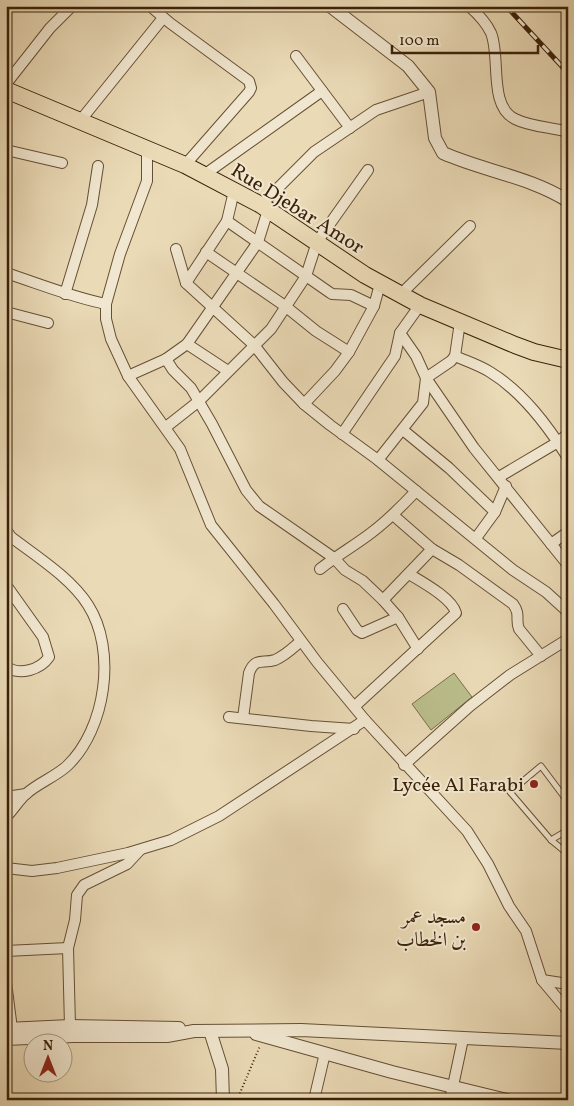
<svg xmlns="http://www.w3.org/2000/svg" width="574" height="1106" font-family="Vollkorn,Amiri,serif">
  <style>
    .green { fill: #babe8c; stroke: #7a704a }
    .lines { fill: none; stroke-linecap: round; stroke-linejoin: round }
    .service-casing { stroke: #664f34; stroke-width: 7 }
    .minor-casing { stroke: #664f34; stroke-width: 12 }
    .tertiary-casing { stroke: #664f34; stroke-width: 14 }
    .primary-casing { stroke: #3a2108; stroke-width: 18 }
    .path { stroke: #3a2108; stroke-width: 2; stroke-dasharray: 1 2.5; stroke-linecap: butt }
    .service { stroke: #f1e7d0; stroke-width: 5 }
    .minor { stroke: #f1e7d0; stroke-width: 10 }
    .tertiary { stroke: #f1e7d0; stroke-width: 12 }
    .primary { stroke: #eadab6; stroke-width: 16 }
    .rail-casing { stroke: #3a2108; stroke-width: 5 }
    .rail { stroke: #f1e7d0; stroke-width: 3; stroke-dasharray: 9; stroke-linecap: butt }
    .poi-dot { fill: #8f2418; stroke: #f1e7d0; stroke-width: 2 }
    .labels { text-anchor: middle; stroke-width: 4; stroke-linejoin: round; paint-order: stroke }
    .street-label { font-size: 20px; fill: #3a2108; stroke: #f1e7d0 }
    .poi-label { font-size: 20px; fill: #3a2108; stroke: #f1e7d0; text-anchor: end }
  </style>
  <rect width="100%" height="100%" fill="#eadab6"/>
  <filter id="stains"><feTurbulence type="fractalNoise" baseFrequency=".004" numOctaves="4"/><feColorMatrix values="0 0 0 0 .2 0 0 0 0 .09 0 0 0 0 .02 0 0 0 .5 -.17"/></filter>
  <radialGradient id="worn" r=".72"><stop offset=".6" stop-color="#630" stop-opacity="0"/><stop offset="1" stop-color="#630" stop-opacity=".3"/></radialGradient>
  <polygon class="green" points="454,673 472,697 431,730 412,704"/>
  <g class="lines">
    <g class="service-casing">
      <g id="service">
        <polyline points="568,802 541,766 510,792 551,840 568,854"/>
        <polyline points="551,840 568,830"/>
      </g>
    </g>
    <g class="minor-casing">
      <g id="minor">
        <polyline points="150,6 170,23 249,81 251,88 249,92 185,165"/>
        <path d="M469 6C478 14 486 22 491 33 501 57 488 106 515 119 531 127 551 127 568 132"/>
        <polyline points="296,56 350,128"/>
        <polyline points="6,84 50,28 72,6"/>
        <polyline points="80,121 163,18"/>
        <polyline points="147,149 147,181 120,254 106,304 106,319 111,339 128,376 180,449 211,525 274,604 317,662 365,720 467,831 488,864 509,906 526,931 542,980 568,1011"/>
        <polyline points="6,150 62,163"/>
        <polyline points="204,175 322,91"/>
        <polyline points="261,205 314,152 376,110 429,92"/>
        <polyline points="227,221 329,292 332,294 351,295 374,306"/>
        <polyline points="176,249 186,283 254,345 283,382 304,404 330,425 378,460 513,570 546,592 568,612"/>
        <polyline points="206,252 285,306 316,331 349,352 335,371 304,404"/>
        <path d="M6 273C40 284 71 297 106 304"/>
        <polyline points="186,283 227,221 234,191"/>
        <polyline points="65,294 92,205 98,166"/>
        <polyline points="400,295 470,226"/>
        <polyline points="6,312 48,323"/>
        <polyline points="400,333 416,356 426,378 474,448 568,565"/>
        <polyline points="187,344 228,371"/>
        <polyline points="349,352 374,306 380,284"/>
        <path d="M455 356C466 361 479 365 490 372 523 392 548 426 568 458"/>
        <polyline points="166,359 173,370 191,388 212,424 246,490 259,506 334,558 345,570 363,581 383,600 398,617 418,649"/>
        <polyline points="128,376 166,359 187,344 258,242 268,210"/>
        <polyline points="166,427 199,401 271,329 306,276 317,242 368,170"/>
        <polyline points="403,430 449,468 495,512"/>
        <polyline points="342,434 395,356 400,333 420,305"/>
        <polyline points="378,460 423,403 426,378 451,361 455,356 460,322"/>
        <polyline points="499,477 558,442 568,434"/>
        <path d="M393 515 432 549 459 565 513 604C521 615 515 619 519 629L541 656"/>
        <path d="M6 530 11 537C36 556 71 578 88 605 117 650 106 729 67 766 55 777 38 783 26 794 19 800 13 810 6 817"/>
        <polyline points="476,538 495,512 506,486"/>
        <polyline points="551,544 568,532"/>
        <path d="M320 569C336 556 354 546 371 533 387 521 402 506 416 491"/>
        <path d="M6 585 43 637 49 657C41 669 19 677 6 666"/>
        <polyline points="383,600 432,549"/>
        <polyline points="343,609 357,630 362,633 398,617"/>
        <path d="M355 706 456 613C452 598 422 582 409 574"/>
        <polyline points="229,717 311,726 354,729"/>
        <path d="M243 718 249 673C255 657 262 664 275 660 285 656 294 647 301 641"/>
        <polyline points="404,765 470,706 510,675 568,639"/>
        <polyline points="6,797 26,794"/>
        <polyline points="6,868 32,871 57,868 128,853 171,840 219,816 365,720"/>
        <polyline points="6,951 68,948"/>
        <polyline points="542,980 568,984"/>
        <polyline points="6,982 12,1029"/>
        <polyline points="70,1026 68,948 75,920 77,895 84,885 127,864 140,850"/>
        <polyline points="314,1100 325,1053"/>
        <polyline points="450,1100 463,1039"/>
      </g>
    </g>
    <g class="tertiary-casing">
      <g id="tertiary">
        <path d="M330 6 408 66 429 92 435 138 443 153C484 171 530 177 568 201"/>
        <polyline points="6,1029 70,1026 179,1028"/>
        <polyline points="210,1031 222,1069 223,1100"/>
        <polyline points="256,1034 392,1072 507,1100"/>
        <polyline points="6,1039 73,1036 167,1036 194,1031 301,1030 568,1043"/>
      </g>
    </g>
    <g class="primary-casing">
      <polyline id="primary" points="6,90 185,165 261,205 365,275 420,305 515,345 534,352 568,360"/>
    </g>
    <polyline class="path" points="237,1100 260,1046"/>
    <use href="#service" class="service"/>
    <use href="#minor" class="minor"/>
    <use href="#tertiary" class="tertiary"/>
    <use href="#primary" class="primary"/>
    <g class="rail-casing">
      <polyline id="rail" points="506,6 568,73"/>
    </g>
    <use href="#rail" class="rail"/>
  </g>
  <g class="poi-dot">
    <circle cx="534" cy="784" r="5"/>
    <circle cx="476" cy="927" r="5"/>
  </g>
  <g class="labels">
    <g class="street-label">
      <text transform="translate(298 208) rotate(32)" y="7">Rue Djebar Amor</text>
    </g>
    <g class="poi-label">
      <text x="524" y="791">Lycée Al Farabi</text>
      <text x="466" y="923">مسجد عمر<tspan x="466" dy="23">بن الخطاب</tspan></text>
    </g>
  </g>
  <rect width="574" height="1106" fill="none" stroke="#eadab6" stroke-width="25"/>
  <rect x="8" y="8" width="559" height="1091" fill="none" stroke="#3a2108" stroke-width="2.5"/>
  <rect x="12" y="12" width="549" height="1081" fill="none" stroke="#3a2108"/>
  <g transform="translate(48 1058)"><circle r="24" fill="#f1e7d0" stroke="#a89880"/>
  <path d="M0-4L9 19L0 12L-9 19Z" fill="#8f2418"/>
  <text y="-8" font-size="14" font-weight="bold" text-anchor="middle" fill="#3a2108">N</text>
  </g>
  <path d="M392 45v8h146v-8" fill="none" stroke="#3a2108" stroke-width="2.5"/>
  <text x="399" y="45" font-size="15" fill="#3a2108" stroke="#f1e7d0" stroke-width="4" paint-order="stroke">100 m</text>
  <rect width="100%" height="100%" filter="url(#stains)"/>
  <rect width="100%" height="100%" fill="url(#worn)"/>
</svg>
